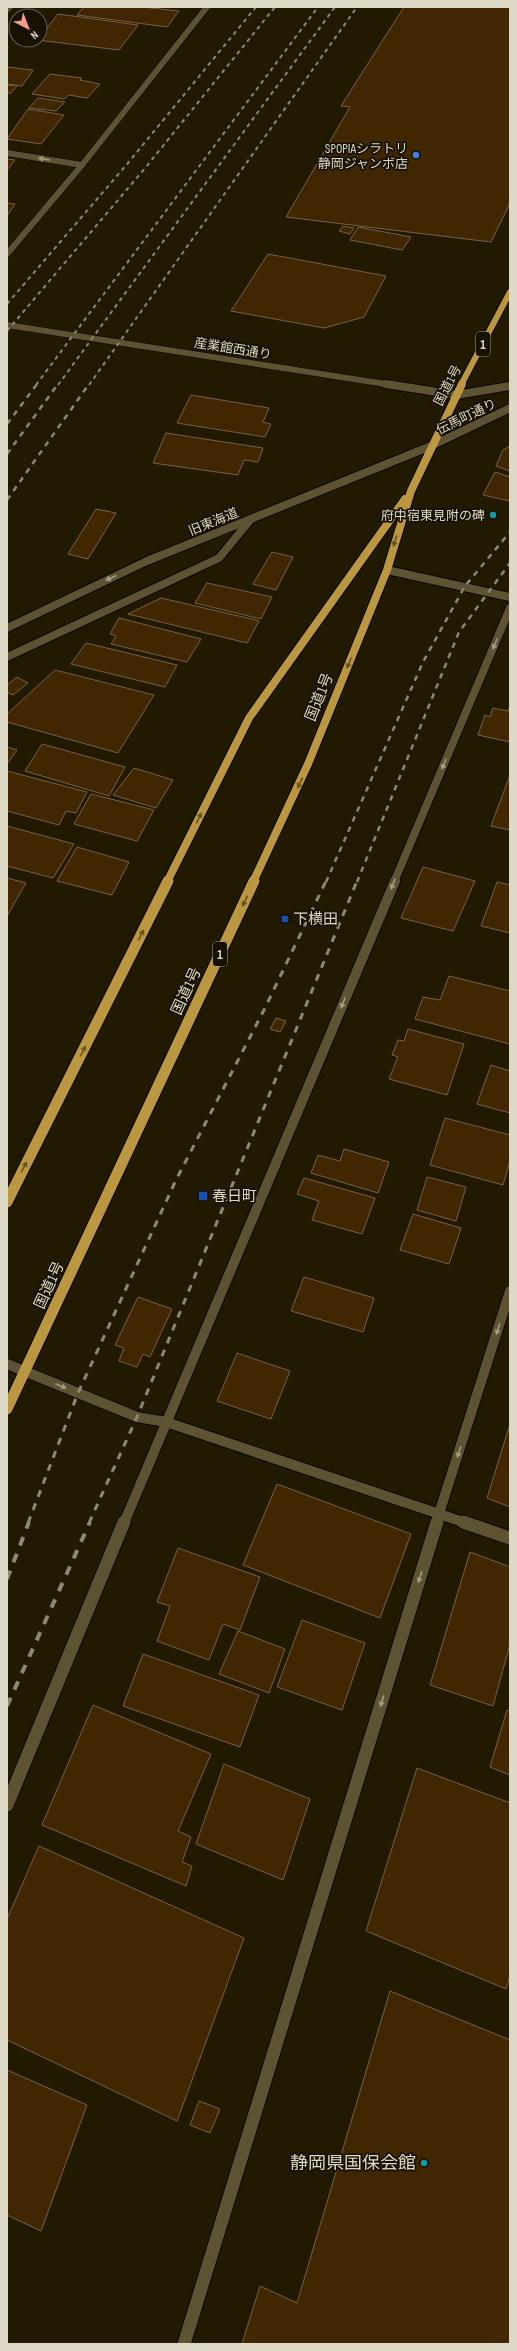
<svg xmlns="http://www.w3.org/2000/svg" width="517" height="2351" font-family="'Sofia Sans Condensed','Noto Sans JP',sans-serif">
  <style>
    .building { fill: #412602; stroke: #786146 }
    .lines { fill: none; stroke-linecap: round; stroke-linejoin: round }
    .minor-far3-casing { stroke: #0c0500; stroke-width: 7 }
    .minor-far2-casing { stroke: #0c0500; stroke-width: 10 }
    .minor-far1-casing { stroke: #0c0500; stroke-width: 12 }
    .minor-casing { stroke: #0c0500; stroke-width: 15 }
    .tertiary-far1-casing { stroke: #0c0500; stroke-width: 7 }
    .tertiary-casing { stroke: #0c0500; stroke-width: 10 }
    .trunk-far2-casing { stroke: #0c0500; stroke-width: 8 }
    .trunk-far1-casing { stroke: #0c0500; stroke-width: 10 }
    .trunk-casing { stroke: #0c0500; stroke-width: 13 }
    .minor-far3 { stroke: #5d5333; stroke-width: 6 }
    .minor-far2 { stroke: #5d5333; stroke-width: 8 }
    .minor-far1 { stroke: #5d5333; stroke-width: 10 }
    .minor { stroke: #5d5333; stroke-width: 13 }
    .tertiary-far1 { stroke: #5d5333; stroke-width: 6 }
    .tertiary { stroke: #5d5333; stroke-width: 8 }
    .trunk-far2 { stroke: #ba9740; stroke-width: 6 }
    .trunk-far1 { stroke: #ba9740; stroke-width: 8 }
    .trunk { stroke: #ba9740; stroke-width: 11 }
    .rail-far3 { stroke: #8e8873; stroke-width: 2; stroke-dasharray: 4 4; stroke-linecap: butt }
    .rail-far2 { stroke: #8e8873; stroke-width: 2.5; stroke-dasharray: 5.5 5.5; stroke-linecap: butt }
    .rail-far1 { stroke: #8e8873; stroke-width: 3; stroke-dasharray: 7 7; stroke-linecap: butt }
    .rail { stroke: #8e8873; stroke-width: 4; stroke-dasharray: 9 9; stroke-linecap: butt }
    .oneway { fill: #a49d84 }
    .oneway2 { fill: #685420 }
    .shop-dot { fill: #3f7fe0; stroke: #171100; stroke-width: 1.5 }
    .culture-dot { fill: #0f9aa8; stroke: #171100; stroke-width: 1.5 }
    .transit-dot { fill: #1a4fb4; stroke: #171100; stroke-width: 1.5 }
    .labels { text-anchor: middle; stroke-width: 3.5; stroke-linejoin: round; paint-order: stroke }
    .far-poi-label { font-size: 13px; fill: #ded9c7; stroke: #171100; text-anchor: end }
    .far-street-label { font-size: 13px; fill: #ded9c7; stroke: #171100 }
    .shield { fill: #171100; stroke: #a29d8b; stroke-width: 1 }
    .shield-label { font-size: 14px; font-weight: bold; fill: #ded9c7 }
    .street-label { font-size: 15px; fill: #ded9c7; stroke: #171100 }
    .poi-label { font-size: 15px; fill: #ded9c7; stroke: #171100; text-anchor: start }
    .near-poi-label { font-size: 18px; fill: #ded9c7; stroke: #171100; text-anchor: end }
  </style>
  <rect width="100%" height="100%" fill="#221a00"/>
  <g class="building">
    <polygon points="84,7 142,7 179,11 167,27 77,15"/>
    <polygon points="404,7 510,7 510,203 491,242 286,217 350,107 341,106"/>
    <polygon points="58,14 138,25 119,50 37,40 40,40 40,37"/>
    <polygon points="7,67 33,70 22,86 7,84"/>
    <polygon points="50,74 82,78 80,80 100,84 87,98 69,95 64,99 32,94"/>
    <polygon points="7,85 17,86 11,93 7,93"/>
    <polygon points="38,98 65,102 56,111 29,108"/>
    <polygon points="28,109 64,115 41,144 7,139"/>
    <polygon points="7,159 15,160 7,170"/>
    <polygon points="7,203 15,204 7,216"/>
    <polygon points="343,226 354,228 350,234 339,231"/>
    <polygon points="358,227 411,237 402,250 350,240"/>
    <polygon points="268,254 386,276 364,317 324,328 231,311"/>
    <polygon points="191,395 269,408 263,422 271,424 265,437 177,423"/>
    <polygon points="166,433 263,448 258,462 244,460 238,475 153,463"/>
    <polygon points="510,446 510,471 496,466 503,450"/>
    <polygon points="495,472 510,477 510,501 483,495"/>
    <polygon points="96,509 116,513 88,559 68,554"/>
    <polygon points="272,552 293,557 276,590 253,584"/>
    <polygon points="207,583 272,597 261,619 195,603"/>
    <polygon points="161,598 256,620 259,621 247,643 128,614"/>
    <polygon points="119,618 201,639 187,662 111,644 116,636 110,634"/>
    <polygon points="86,643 177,665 165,687 71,664"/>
    <polygon points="55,670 154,695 118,753 7,722 7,714"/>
    <polygon points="17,677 28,683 13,695 7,692 7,685"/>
    <polygon points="510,706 510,742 478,735 485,715 490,717 493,708 508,711"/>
    <polygon points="42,744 125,767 109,796 25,771"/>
    <polygon points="7,747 17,750 7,764"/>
    <polygon points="134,768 173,780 156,808 113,795"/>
    <polygon points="7,771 87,792 76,813 66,811 59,825 7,811"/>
    <polygon points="510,775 510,830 491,826"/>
    <polygon points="91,794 154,810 137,841 74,824"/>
    <polygon points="7,826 74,844 53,878 7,866"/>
    <polygon points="77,847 129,862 112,895 57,881"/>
    <polygon points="423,867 475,881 453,931 401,918"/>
    <polygon points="7,878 26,883 7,916"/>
    <polygon points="497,882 510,885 510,933 481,926"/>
    <polygon points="449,976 510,991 510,1044 415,1019 423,997 440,1000"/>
    <polygon points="276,1018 286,1021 280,1032 270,1029"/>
    <polygon points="408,1029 464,1044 447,1095 389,1079 398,1057 392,1055 398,1040 404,1041"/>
    <polygon points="491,1065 510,1071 510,1113 477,1104"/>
    <polygon points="445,1118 510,1135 510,1161 503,1185 430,1165"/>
    <polygon points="344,1149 389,1162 378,1193 311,1173 318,1155 340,1161"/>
    <polygon points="427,1177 466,1187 456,1221 417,1210"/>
    <polygon points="304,1178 375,1198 362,1234 312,1220 319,1201 297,1194"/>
    <polygon points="413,1214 461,1228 449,1264 400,1250"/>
    <polygon points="304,1277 374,1298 363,1332 291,1311"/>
    <polygon points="138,1297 172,1309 150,1357 143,1354 137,1367 119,1361 124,1348 115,1345"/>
    <polygon points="237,1353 290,1371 271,1419 217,1401"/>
    <polygon points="510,1424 510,1507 487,1498"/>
    <polygon points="277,1484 411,1534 380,1618 243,1565"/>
    <polygon points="178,1548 260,1577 240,1630 223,1624 209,1660 157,1641 170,1606 157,1602"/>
    <polygon points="470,1552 510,1567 510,1644 493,1706 430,1685"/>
    <polygon points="302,1620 365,1643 342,1710 277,1687"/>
    <polygon points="238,1631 285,1649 269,1693 219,1674"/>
    <polygon points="143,1654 259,1695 240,1747 123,1706"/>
    <polygon points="93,1705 211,1754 178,1831 191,1837 182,1862 192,1866 186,1886 42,1825"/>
    <polygon points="507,1710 510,1711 510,1775 490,1767"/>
    <polygon points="224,1764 310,1799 283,1880 196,1844"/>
    <polygon points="417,1768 510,1803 510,1976 506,1989 366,1931"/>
    <polygon points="39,1846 244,1938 177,2121 7,2040 7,1919"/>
    <polygon points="390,1991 510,2040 510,2344 242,2344 260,2286 297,2303"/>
    <polygon points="7,2070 87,2105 41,2231 7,2215"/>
    <polygon points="199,2101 220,2109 210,2133 190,2125"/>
  </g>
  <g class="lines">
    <g class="minor-far3-casing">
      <g id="minor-far3">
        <polyline points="7,10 10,7"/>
        <polyline points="7,153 82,165"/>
      </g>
    </g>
    <g class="minor-far2-casing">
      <g id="minor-far2">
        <polyline points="387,570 510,597"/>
        <polyline points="7,628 147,561 431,446"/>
        <polyline points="7,657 219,558 251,519"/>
        <polyline points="394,882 510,608"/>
      </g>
    </g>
    <g class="minor-far1-casing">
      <g id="minor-far1">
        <polyline points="7,1364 137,1417 166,1422 466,1523"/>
        <polyline points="124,1523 395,881"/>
        <polyline points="436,1523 510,1291"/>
      </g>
    </g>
    <g class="minor-casing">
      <g id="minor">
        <polyline points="463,1522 510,1538"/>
        <polyline points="7,1805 124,1522"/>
        <polyline points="184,2344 437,1522"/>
      </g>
    </g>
    <g class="tertiary-far1-casing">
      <g id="tertiary-far1">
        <polyline points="7,254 82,165 207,7"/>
        <polyline points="7,325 392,385"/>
      </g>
    </g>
    <g class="tertiary-casing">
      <g id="tertiary">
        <polyline points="386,384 456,395 510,386"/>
        <polyline points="431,446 510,408"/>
      </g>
    </g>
    <g class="trunk-far2-casing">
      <polyline id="trunk-far2" points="461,385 510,292"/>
    </g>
    <g class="trunk-far1-casing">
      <g id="trunk-far1">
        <polyline points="167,882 249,718 405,499"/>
        <polyline points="253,882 308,764 387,570 411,491 462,384"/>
      </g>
    </g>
    <g class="trunk-casing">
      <g id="trunk">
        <polyline points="7,1202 168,881"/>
        <polyline points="7,1409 254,881"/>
      </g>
    </g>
    <use href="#minor-far3" class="minor-far3"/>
    <use href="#minor-far2" class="minor-far2"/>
    <use href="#minor-far1" class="minor-far1"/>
    <use href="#minor" class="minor"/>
    <use href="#tertiary-far1" class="tertiary-far1"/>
    <use href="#tertiary" class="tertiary"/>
    <use href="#trunk-far2" class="trunk-far2"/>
    <use href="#trunk-far1" class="trunk-far1"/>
    <use href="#trunk" class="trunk"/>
    <g class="rail-far3">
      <polyline points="7,304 128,163 256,7"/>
      <polyline points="7,331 146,167 275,7"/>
      <polyline points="36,385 318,7"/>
      <polyline points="58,385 335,7"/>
      <polyline points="89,385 357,7"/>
    </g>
    <g class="rail-far2">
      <polyline points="7,424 37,384"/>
      <polyline points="7,454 58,384"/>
      <polyline points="7,500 89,384"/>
      <polyline points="326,882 423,662 465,586 510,532"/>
      <polyline points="357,882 459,632 510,563"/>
    </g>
    <g class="rail-far1">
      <polyline points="28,1523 78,1393 176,1180 264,1010 326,881"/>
      <polyline points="89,1523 137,1417 357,881"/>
    </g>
    <g class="rail">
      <polyline points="7,1579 29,1522"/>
      <polyline points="7,1706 90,1522"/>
    </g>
  </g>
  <defs><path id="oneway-solid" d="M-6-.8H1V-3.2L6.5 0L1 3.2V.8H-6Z"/></defs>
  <g class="oneway">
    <use href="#oneway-solid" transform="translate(44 159) rotate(-171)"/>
    <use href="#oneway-solid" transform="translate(111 578) rotate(155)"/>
    <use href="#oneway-solid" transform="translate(495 644) rotate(113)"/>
    <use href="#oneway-solid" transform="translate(444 764) rotate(113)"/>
    <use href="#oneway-solid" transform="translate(393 884) rotate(113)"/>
    <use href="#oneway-solid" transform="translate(343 1003) rotate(113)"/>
    <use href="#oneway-solid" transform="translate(498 1329) rotate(108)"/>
    <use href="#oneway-solid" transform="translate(61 1386) rotate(23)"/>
    <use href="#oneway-solid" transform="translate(459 1452) rotate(108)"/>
    <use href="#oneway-solid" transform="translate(420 1577) rotate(107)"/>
    <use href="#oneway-solid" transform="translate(382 1701) rotate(107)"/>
  </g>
  <g class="oneway2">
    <use href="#oneway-solid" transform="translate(395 541) rotate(107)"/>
    <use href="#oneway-solid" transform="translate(349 663) rotate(112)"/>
    <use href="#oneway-solid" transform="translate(300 783) rotate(115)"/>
    <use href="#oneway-solid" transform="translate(199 818) rotate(-63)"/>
    <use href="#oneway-solid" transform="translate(245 901) rotate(115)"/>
    <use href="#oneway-solid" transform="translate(141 935) rotate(-63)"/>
    <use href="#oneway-solid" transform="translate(83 1051) rotate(-63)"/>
    <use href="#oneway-solid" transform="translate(24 1167) rotate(-63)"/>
  </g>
  <circle class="shop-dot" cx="416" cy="155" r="4"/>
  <g class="culture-dot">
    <circle cx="493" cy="515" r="4"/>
    <circle cx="424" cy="2163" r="4"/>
  </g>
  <g class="transit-dot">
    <rect x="281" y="915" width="8" height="8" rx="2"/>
    <rect x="198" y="1191" width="10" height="10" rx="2"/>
  </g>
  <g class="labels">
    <g class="far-poi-label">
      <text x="408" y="153">SPOPIAシラトリ<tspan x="408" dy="15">静岡ジャンボ店</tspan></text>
      <text x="485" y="520">府中宿東見附の碑</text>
    </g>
    <g class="far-street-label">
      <text transform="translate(233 348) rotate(9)" y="5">産業館西通り</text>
      <text transform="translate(447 385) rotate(-63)" y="5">国道1号</text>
      <text transform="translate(466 416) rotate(-26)" y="5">伝馬町通り</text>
      <text transform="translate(213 521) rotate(-22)" y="5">旧東海道</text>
    </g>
    <g class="shield">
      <rect x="476" y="332" width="14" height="24" rx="3"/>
      <rect x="213" y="942" width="14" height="24" rx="3"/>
    </g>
    <g class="shield-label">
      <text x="483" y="349">1</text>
      <text x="220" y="959">1</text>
    </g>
    <g class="street-label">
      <text transform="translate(319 697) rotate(-68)" y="5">国道1号</text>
      <text transform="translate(186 991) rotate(-65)" y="5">国道1号</text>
      <text transform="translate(49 1285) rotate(-65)" y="5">国道1号</text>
    </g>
    <g class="poi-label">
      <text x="293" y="924">下横田</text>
      <text x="212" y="1201">春日町</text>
    </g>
    <g class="near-poi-label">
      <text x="416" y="2169">静岡県国保会館</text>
    </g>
  </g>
  <rect width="517" height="2351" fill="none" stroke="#ded9c7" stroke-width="16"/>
  <g transform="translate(28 28) rotate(138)"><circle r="19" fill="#171100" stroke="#676150"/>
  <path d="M0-3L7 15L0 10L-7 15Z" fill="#f49d8b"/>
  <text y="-6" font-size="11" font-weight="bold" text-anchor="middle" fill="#ded9c7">N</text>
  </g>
</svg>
